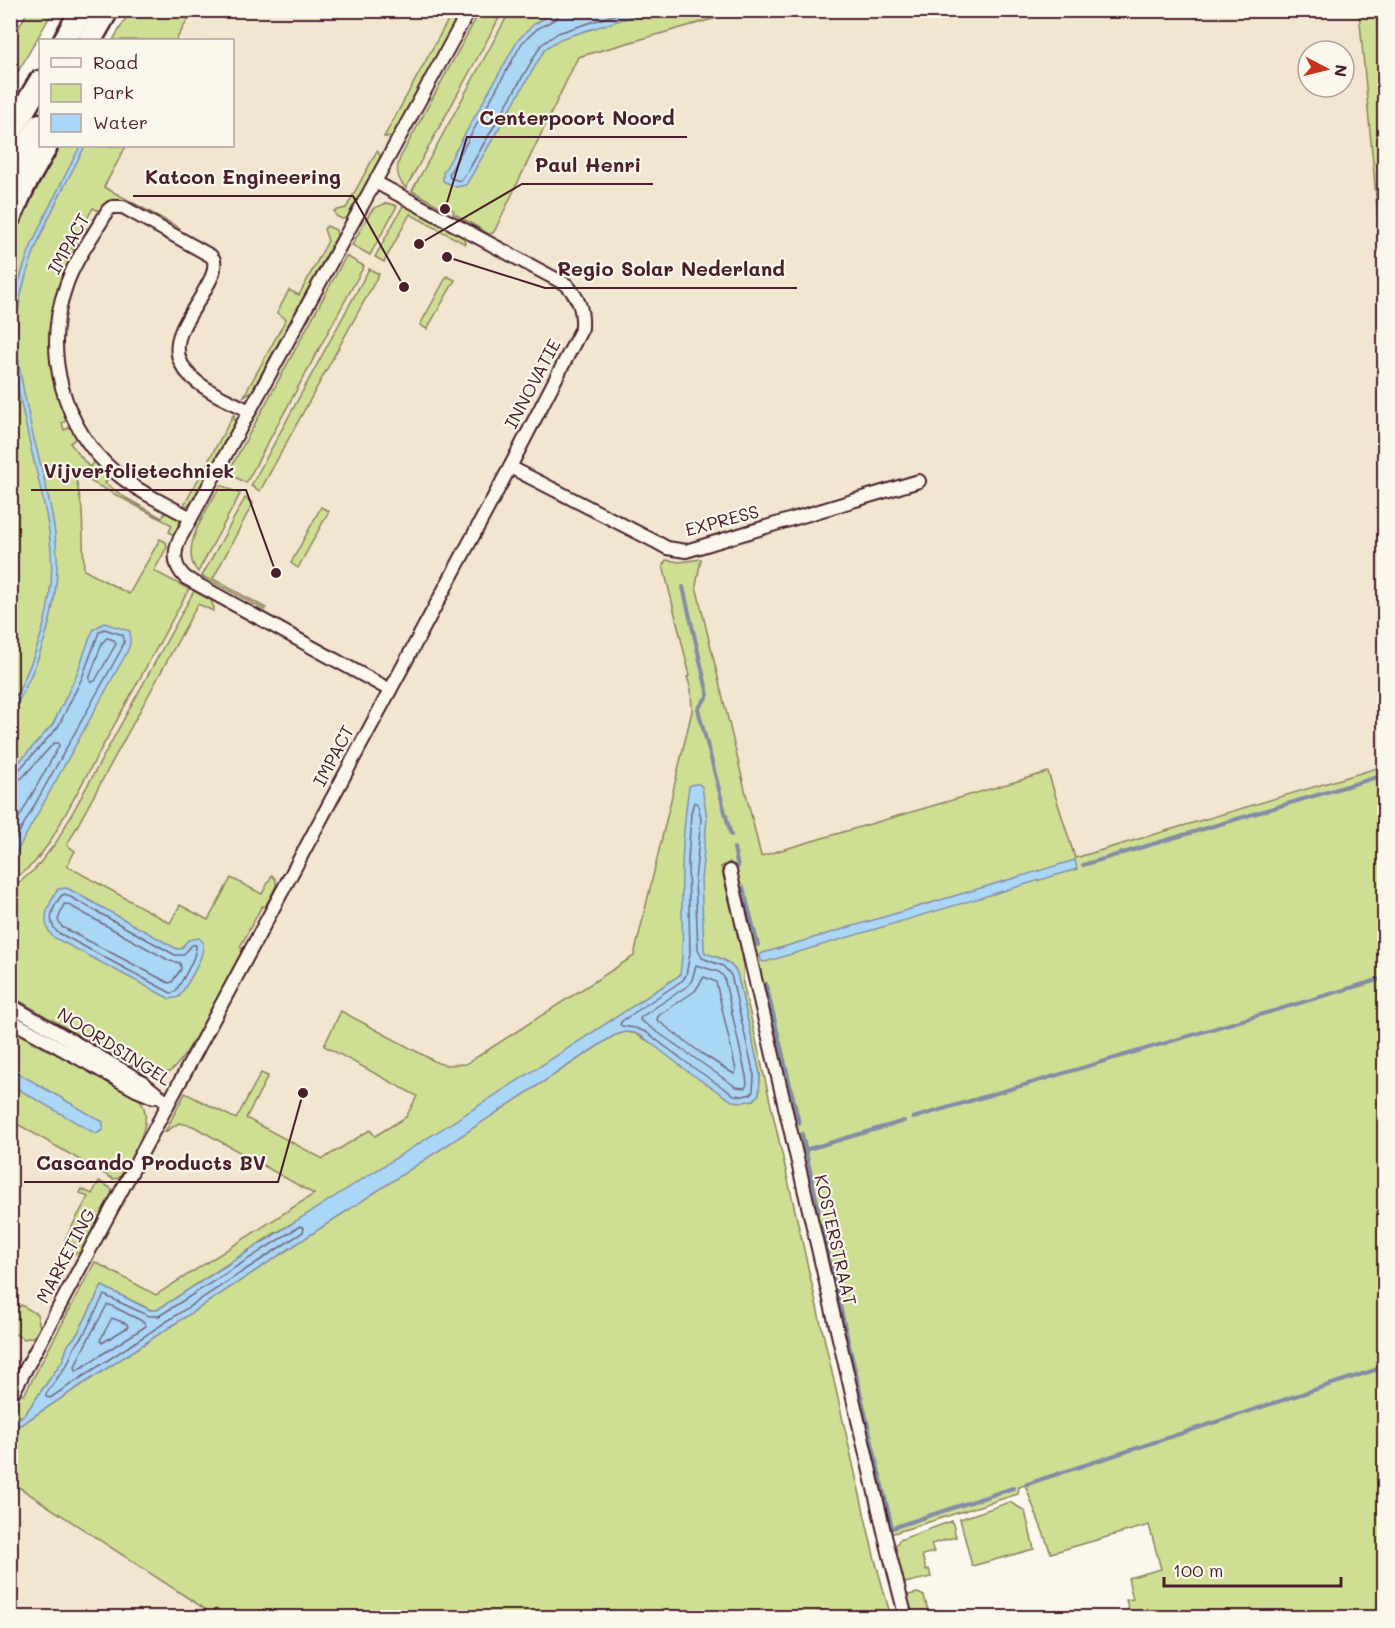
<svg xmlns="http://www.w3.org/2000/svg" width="1395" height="1628" font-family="Mali,sans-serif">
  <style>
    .built { fill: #f2e6d1; fill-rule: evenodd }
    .green { fill: #cedf93; stroke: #8c7f5f; stroke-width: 1.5; fill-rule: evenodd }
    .water { fill: #abd7f7; stroke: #848da5; stroke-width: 1.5 }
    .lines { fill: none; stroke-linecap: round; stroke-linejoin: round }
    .shore { stroke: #71697d; stroke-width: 1.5 }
    .stream { stroke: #848da5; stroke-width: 4 }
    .street-casing { stroke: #4a1f2b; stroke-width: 16 }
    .highway-casing { stroke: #4a1f2b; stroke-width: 27 }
    .street { stroke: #fbf7ec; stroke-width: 12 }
    .highway { stroke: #fbf7ec; stroke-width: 22 }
    .labels { text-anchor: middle; stroke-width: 4.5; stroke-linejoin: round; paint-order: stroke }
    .street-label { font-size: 18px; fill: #4a1f2b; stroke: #fbf7ec }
    .leader { fill: none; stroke: #4a1f2b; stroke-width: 2 }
    .callout-dot { fill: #4a1f2b; stroke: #fbf7ec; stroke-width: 2 }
    .callout-label { font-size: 20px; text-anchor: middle; font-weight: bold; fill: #4a1f2b; stroke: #fbf7ec; stroke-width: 4.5; stroke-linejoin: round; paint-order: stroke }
  </style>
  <rect width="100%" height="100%" fill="#fbf7ec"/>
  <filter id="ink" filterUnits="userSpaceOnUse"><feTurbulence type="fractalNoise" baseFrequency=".0167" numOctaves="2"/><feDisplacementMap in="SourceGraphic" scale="12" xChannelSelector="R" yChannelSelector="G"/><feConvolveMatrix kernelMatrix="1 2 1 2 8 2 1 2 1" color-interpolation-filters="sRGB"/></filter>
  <g filter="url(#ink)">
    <g class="built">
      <path d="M153 11H1384V777L737 973 137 1336 11 1441 10 710 33 445 82 146H232V40H137ZM1308 51H1344V87H1308Z"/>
      <polygon points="11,1482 217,1617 11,1617"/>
    </g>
    <g class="green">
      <polygon points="28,11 53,11 11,84 11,40"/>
      <polygon points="130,11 193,11 176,40 113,40"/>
      <polygon points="453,11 461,11 392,136 384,137"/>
      <path d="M480 11H503L406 188C397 179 395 170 400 158Z"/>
      <polygon points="510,11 565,11 539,55 557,38 637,11 741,11 578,57 495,230 493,233 489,234 453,213 454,211 448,207 446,210 412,191"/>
      <polygon points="1359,11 1376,11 1384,108 1384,284"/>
      <path d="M57 146H126L104 187 180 228 178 232 126 203 114 202 101 212 93 208 83 226 90 231 89 233 81 229 70 247 78 252 51 354 58 393 68 420 62 423 64 430 71 427 78 437 70 443 89 467 95 461 111 475 105 483 126 498 162 518 167 510 177 516 180 522 175 532 172 534 169 532 172 525 75 473 82 509 84 570 129 594 160 539 166 542 167 547 154 571 189 589 50 842 34 863 11 882 10 608C17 578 15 549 10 520L11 241 26 206Z"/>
      <polygon points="377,151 380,155 380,158 347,218 342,219 336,216 334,211 346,208"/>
      <polygon points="387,203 397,206 370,255 352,245 370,213 374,208"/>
      <polygon points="404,204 464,237 465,244 410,214 384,262 375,257"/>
      <polygon points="327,226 336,230 337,236 252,391 244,396 286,319 277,313 289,290 299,295 328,241 324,229"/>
      <polygon points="346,256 364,266 246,483 228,473"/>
      <polygon points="369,269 379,274 260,491 251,486"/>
      <polygon points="447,276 455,280 427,329 420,325"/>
      <polygon points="234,414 235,423 191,504 183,507"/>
      <path d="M221 485 240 494 198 572C177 549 209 507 221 485Z"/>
      <polygon points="245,498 253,503 213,579 266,608 265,610 202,576"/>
      <polygon points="321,507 329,511 298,568 291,563"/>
      <path d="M701 559 696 586 761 856 1048 772 1075 858 1384 766V1617H1131L1126 1600 1133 1599 1128 1578 1161 1569 1149 1525 1051 1553 1025 1485 1019 1487 1018 1494 894 1533 887 1532 730 862 721 867 743 956V983L874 1556 891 1617H217L11 1482V1413L21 1394 24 1395 95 1262 156 1295 314 1194 193 1126 179 1123 165 1132 185 1093 236 1119 261 1073 268 1076 246 1118 323 1159 370 1130 375 1136 406 1117 417 1096 324 1046 341 1011 438 1063 446 1065 466 1064 634 956 692 711 691 689 687 677 690 676 663 565 666 560 680 562ZM701 952C715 956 729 959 737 973L760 1074 759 1094 754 1100 634 1033 625 1032 613 1036 22 1424 13 1423 26 1413 63 1360 68 1345 78 1333 102 1286 151 1310H157L272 1235 321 1207 553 1059 680 975Z"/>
      <path d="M194 591 211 600 214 608 213 611 198 604 67 845 75 851 67 866 170 923 180 905 208 920 231 878 262 894 272 875 276 880V886L265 907 262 906 240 947 243 949C231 971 186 1064 169 1072 154 1079 144 1069 130 1065L11 996V890L36 868 57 841Z"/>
      <path d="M11 1027 32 1042 136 1094C153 1114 144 1132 134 1153 129 1161 125 1171 119 1178L113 1179 14 1122H11Z"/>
      <polygon points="99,1181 112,1189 112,1194 80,1252 69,1256 75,1244 65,1239 88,1197 80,1193 82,1189 92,1194"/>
      <polygon points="11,1303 19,1307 21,1305 37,1314 40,1327 36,1336 24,1339 11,1332"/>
      <polygon points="1010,1502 1025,1511 1034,1549 972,1566 960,1519"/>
      <polygon points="952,1521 956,1537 931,1544 934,1552 922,1555 926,1570 929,1569 931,1577 905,1583 901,1581 893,1551 899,1540"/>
      <polygon points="918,1593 924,1596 930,1617 911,1617 906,1600 908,1595"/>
    </g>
    <g class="water">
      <polygon points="560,10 649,11 560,39 545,49 466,185 456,187 443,181 443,173 518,40 534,24"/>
      <polygon points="1376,11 1384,11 1384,108"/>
      <path d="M80 146H85C59 197 20 265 17 323 15 359 25 396 32 431 42 471 55 514 57 556 59 612 38 667 11 715V706C40 650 59 596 49 532 44 496 33 461 26 426 19 394 11 360 12 327 14 263 53 202 80 146Z"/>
      <polygon points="104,623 130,631 130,644 127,652 11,862 11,771 53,724 76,676 90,637 94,629"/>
      <path d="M694 784H699L702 787 707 818 701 880 704 948 705 953C718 957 730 961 737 973L760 1074 759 1094 754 1100 743 1102 732 1101 687 1071 643 1037 634 1033 625 1032 613 1036 22 1424 13 1427V1423L26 1413 63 1360 68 1345 78 1333 102 1286 150 1310H157C331 1197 508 1090 680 975 684 951 682 929 682 906 681 866 683 826 689 786Z"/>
      <polygon points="1075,860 1077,869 765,962 761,961 760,955 763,953"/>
      <path d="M67 888 177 949H181L188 940 199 938 203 942C205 958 187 984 179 997L170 999 53 937C39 921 48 905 58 889Z"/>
      <polygon points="11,1069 103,1122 103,1130 96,1134 11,1085"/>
    </g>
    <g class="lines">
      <g class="shore">
        <polyline points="560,10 557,18 537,29 522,43 449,174 450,178 460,181 468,171 541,45 558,33 629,10"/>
        <polygon points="107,638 114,640 116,644 95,681 91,682 89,679 102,643"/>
        <polyline points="10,774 17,772 58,727 82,678 99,632 104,629 123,635 124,642 121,650 10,849"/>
        <polyline points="10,782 22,778 54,743 58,743 59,746 10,834"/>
        <polygon points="694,802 698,804 701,819 695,880 698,949 702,958 723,966 731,975 754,1075 753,1091 751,1094 743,1096 734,1095 691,1066 646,1032 635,1028 622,1026 620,1024 622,1021 683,980 686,975 690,953 688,862 691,813"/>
        <path d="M65 894 175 955H183L192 945H196C197 958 182 981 175 992L171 993 57 932C46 920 53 907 61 896Z"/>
        <polygon points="64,904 67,904 170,961 180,963 181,969 172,982 169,983 62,927 58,920"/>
        <polygon points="696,965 719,972 724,977 746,1076 747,1084 745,1088 736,1087 640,1020 641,1017 689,985 692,980"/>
        <polygon points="704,977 716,982 736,1070 734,1074 701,1053 657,1020 658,1016 695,991"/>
        <polygon points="300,1226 304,1228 303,1232 50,1398 46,1397 46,1394 68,1363 74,1348 83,1336 104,1295 149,1316 159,1316"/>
        <path d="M107 1305H110L144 1322 146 1326 76 1371 75 1367C83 1346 96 1326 107 1305Z"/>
        <polygon points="112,1318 127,1324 128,1327 102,1343 100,1340"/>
      </g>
      <g class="stream">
        <polyline points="683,587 708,695 698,709 731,835"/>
        <polyline points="734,848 738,867"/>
        <polyline points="1083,865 1384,775"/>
        <polyline points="743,887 758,945"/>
        <polyline points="766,984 799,1123"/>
        <polyline points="913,1118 1384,978"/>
        <polyline points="802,1134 819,1212"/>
        <polyline points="805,1150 904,1121"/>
        <polyline points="821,1225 892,1528 1013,1488"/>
        <polyline points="1027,1484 1384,1367"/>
      </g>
      <g class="street-casing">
        <g id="street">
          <polyline points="510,467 658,543 667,548 686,551 919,481"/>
          <path d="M191 518C166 504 138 492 116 473 63 428 42 353 66 286 75 259 94 235 108 210L112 207H123L211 256 214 260C216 274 208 283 202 295 195 307 186 319 181 332 163 376 220 396 250 411"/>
          <path d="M390 690 186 578C174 567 173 555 179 540L469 10"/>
          <polyline points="730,871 886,1540 906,1618"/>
          <polyline points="10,1005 141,1081 168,1103"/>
          <polyline points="10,1020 136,1090 153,1097"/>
          <path d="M10 1393 15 1389 510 467 582 328C583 309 579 299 567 285L375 182"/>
        </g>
      </g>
      <g class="highway-casing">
        <g id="highway">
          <polyline points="65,40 82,10"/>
          <polyline points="90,40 107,10"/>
          <polyline points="10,133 40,82"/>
          <polyline points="10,176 40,125"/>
          <polyline points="10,216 24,185 46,146"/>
        </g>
      </g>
      <use href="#street" class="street"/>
      <use href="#highway" class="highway"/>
    </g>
  </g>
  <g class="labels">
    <g class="street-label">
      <text transform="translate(69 244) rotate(-61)" y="6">IMPACT</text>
      <text transform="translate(533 384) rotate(-62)" y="6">INNOVATIE</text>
      <text transform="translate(722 521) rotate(-15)" y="6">EXPRESS</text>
      <text transform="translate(334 756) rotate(-62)" y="6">IMPACT</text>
      <text transform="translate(114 1047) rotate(32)" y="6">NOORDSINGEL</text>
      <text transform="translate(835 1240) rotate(77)" y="6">KOSTERSTRAAT</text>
      <text transform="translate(66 1256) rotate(-62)" y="6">MARKETING</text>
    </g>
  </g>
  <path class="leader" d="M445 209L467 137H687M419 244L522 184H653M404 287L353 196H133M447 257L545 288H797M276 573L246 490H31M303 1093L278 1182H24"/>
  <g class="callout-dot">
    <circle cx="445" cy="209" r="6"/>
    <circle cx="419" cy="244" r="6"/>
    <circle cx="404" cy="287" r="6"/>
    <circle cx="447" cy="257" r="6"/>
    <circle cx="276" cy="573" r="6"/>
    <circle cx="303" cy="1093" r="6"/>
  </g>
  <g class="callout-label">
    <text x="577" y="125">Centerpoort Noord</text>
    <text x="588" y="172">Paul Henri</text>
    <text x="243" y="184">Katcon Engineering</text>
    <text x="671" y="276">Regio Solar Nederland</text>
    <text x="139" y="478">Vijverfolietechniek</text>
    <text x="151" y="1170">Cascando Products BV</text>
  </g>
  <rect width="1395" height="1628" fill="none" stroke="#fbf7ec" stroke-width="36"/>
  <rect x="18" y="18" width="1359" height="1592" fill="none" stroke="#4a1f2b" stroke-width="2" filter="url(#ink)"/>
  <rect x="39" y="39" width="195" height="108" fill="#fbf7ec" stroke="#b4a19f" stroke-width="1.5"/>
  <rect x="51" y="58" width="30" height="9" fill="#fbf7ec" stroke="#b4a19f" stroke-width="1.5"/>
  <text x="93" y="69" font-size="18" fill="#4a1f2b">Road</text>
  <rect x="51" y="84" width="30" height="18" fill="#cedf93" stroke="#b4a19f" stroke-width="1.5"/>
  <text x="93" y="99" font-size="18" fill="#4a1f2b">Park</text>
  <rect x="51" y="114" width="30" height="18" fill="#abd7f7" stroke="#b4a19f" stroke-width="1.5"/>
  <text x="93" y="129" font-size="18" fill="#4a1f2b">Water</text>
  <g transform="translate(1326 69) rotate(97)"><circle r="28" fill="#fbf7ec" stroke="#b4a19f" stroke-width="1.5"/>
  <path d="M0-4.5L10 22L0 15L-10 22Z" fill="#c8321e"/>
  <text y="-9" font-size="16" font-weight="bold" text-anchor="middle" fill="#4a1f2b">N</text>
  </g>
  <path d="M1164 1577v9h177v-9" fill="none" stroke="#4a1f2b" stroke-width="3"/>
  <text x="1173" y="1577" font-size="18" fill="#4a1f2b" stroke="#fbf7ec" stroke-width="4.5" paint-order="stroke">100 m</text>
</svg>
